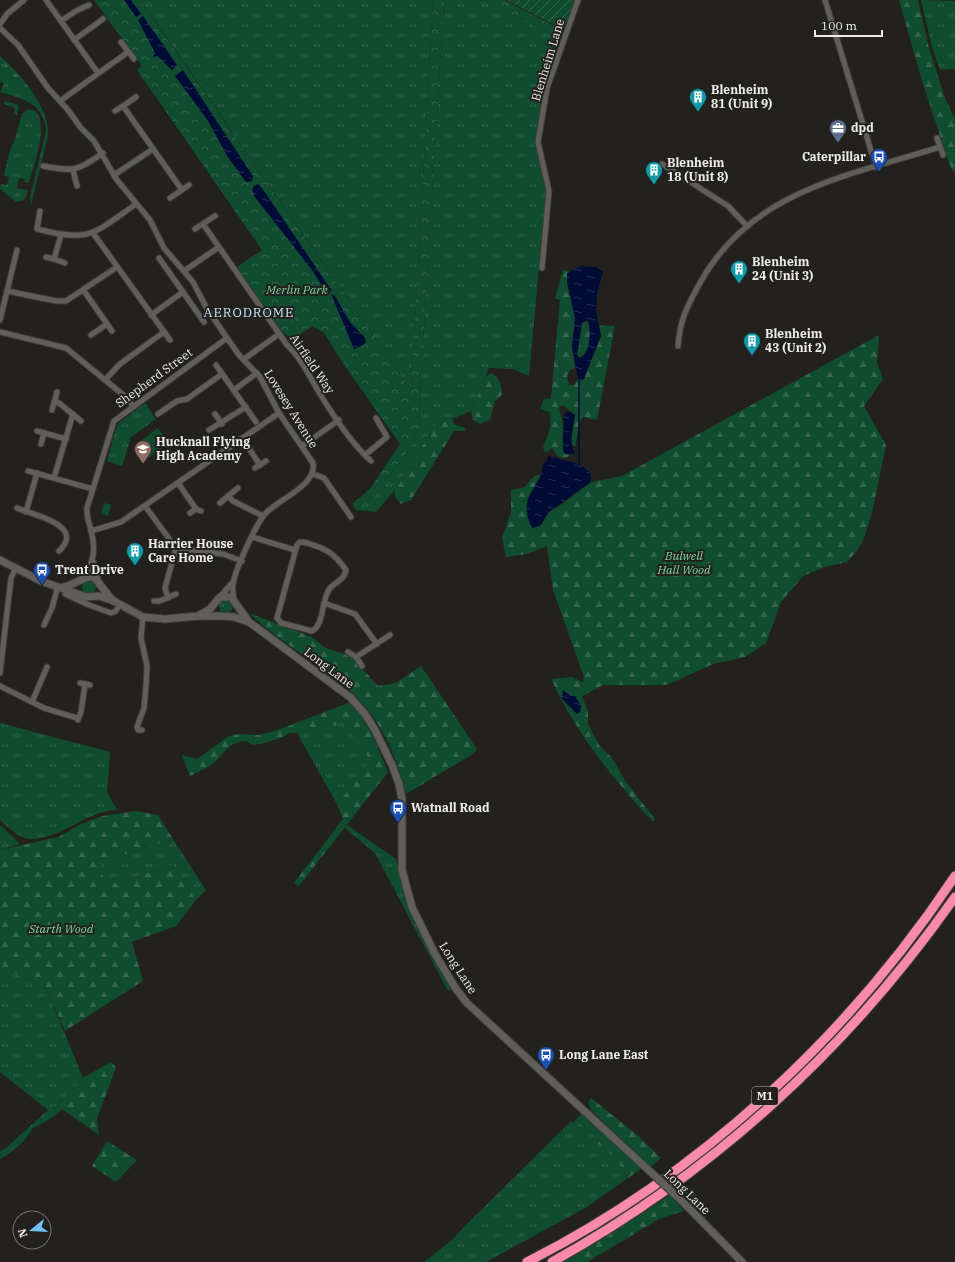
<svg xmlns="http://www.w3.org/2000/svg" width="955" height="1262" font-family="'IBM Plex Serif',serif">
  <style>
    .grass { fill: url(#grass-tufts) }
    .forest { fill: url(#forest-firs) }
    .park { fill: url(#park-crowns) }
    .garden { fill: url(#garden-furrows) }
    .pitch { fill: #104c2f }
    .water { fill: url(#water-ripples); fill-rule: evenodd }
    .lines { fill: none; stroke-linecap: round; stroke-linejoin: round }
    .stream { stroke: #000c36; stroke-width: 1.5 }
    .minor-casing { stroke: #3e3c3a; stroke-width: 7 }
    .secondary-casing { stroke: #3e3c3a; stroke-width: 9 }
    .motorway-casing { stroke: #3e3c3a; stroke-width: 11 }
    .minor { stroke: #5f5e5b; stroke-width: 5 }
    .secondary { stroke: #5f5e5b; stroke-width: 7 }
    .motorway { stroke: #f98aab; stroke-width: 9 }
    .secondary-bridge-casing { stroke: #3e3c3a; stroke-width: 9; stroke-linecap: butt }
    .secondary-bridge { stroke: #5f5e5b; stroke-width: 7 }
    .labels { text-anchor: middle; stroke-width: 4; stroke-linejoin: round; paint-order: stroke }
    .shield { fill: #22211e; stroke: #b0afad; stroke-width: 1 }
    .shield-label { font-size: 11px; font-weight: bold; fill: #edecea }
    .street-label { font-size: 12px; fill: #edecea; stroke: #22211e }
    .poi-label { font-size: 12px; font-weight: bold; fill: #edecea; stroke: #22211e; text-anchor: start }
    .park-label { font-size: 12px; font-style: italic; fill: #7ad5a1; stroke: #22211e }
    .neighbourhood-label { font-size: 13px; letter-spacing: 1px; fill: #c9e6f9; stroke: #22211e }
  </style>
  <defs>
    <pattern id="grass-tufts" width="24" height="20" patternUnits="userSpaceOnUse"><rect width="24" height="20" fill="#104c2f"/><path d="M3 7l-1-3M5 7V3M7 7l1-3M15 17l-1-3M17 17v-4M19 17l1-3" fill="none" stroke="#33664d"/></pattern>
    <pattern id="forest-firs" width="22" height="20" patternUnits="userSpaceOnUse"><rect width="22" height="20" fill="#104c2f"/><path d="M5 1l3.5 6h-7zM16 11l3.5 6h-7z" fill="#33664d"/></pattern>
    <pattern id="park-crowns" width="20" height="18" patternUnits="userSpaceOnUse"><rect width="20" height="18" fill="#104c2f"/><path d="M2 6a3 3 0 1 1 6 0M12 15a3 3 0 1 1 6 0" fill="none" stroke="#33664d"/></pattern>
    <pattern id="garden-furrows" width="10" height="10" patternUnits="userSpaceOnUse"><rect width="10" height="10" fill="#104c2f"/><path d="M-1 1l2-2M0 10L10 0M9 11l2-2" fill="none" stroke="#33664d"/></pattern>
    <pattern id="water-ripples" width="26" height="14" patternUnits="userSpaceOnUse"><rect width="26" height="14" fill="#000c36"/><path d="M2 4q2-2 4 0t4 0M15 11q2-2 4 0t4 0" fill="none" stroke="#263053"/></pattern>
  </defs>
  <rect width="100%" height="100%" fill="#22211e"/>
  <g class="grass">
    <polygon points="140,0 433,0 411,390 158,25"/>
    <polygon points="444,0 483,0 561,39 542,98 537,132 536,147 546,193 529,376 513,369 489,368 471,411 452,419 446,417 439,419 395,490 376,512 356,510 355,508 373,497 413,444 418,427"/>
    <polygon points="921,0 955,1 955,69 940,70 932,47"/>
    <path d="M0 56C20 73 50 108 48 135L31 205 30 197 46 131C44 102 22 99 0 92L4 83 0 82Z"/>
    <polygon points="5,101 19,105 17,115 14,114 15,108 4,104"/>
    <path d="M29 109C54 112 33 168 29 183L24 182 25 179 19 178 17 188 28 190 26 197 22 201 16 202 0 189 1 184 7 185 9 177 4 175 9 153 15 139 22 114Z"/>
    <polygon points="145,403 156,419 131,437 122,466 107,461 116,428 120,422"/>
    <circle cx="89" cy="587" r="7"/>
    <circle cx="226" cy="606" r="7"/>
    <polygon points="343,721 371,761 337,804 297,733 325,725 335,726"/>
    <path d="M0 723 110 752 107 792 117 810C85 811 61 840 29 839 19 838 7 826 0 820Z"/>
    <polygon points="0,825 20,844 0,850"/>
    <polygon points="347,825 396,859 404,896 414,920 452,988 448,991 375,853 345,828"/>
    <polygon points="173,839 206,890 196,900 173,865 105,886 100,862"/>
    <path d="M0 965 47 990 83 1078 54 1108 57 1113 55 1116 32 1129C26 1141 13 1152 0 1159V1151L6 1148 48 1110 0 1072Z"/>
    <polygon points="576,1119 595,1136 598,1144 615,1158 628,1178 587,1207 486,1262 424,1262 453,1239 463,1228 571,1121 574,1123"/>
  </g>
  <g class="forest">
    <polygon points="899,0 918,0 929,48 945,98 955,119 955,174 949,163 923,84"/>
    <path d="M7 63 29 92V93C14 95 9 79 4 66Z"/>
    <path d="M563 270 570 271 567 275V282L575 318 572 347 575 368 570 370 567 376 569 385H574L578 379H584L601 336 599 327 602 325 615 326 597 420 583 417 580 422 575 446 571 444 575 415 563 405 559 406C559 411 561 414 562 419 564 430 560 443 565 454L570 455 566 458 558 457 552 448 547 452 544 451 543 447C548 437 553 423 549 412L540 409 544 399 551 398 560 300 555 298Z"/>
    <path d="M588 321C591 332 591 351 580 358L577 355 582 323Z"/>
    <path d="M879 335 877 363 883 379 864 406 886 445 872 513 863 541 856 552 847 562 825 567 803 576 781 602 766 643 745 657 713 664 667 685H603L582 696 588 712V724L599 745 612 758 626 782 655 819 653 822C613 779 576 733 551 679L572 677 583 682 584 677 553 590 547 546 527 554 506 557 502 538 511 512V490L525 487 534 476 542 474 527 499 540 526 549 512 562 504 591 482 622 476Z"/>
    <path d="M492 373C500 378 502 386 502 395L495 401 490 420 480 424 473 420 471 411 486 376Z"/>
    <polygon points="446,417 452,419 454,424 465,428 465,431 454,431 411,500 401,504 395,497 395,490 439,419"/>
    <path d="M249 613 312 637 324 647 352 657 378 686 396 683 421 666 477 749 473 754 406 794C398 762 385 729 363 704 347 685 317 665 296 650 279 638 264 628 249 613Z"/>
    <path d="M351 702C368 722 378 747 388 772L299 886 294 883 343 819 337 804 371 761 343 722 335 726 325 725 297 733H289L281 738 260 744 252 745 247 741C231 742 229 747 219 758 212 766 200 771 190 776L182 755 197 759 229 736 239 734 258 735 275 731Z"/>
    <polygon points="136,811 158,815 173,839 100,862 105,886 173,865 196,900 176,926 132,942 143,981 65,1031 47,990 0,965 0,850 58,837 81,824 102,816"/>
    <polygon points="111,1062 116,1067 97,1119 99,1135 62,1109 57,1113 54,1108 83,1078"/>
    <polygon points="591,1098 636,1134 661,1158 651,1167 591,1110 588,1102"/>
    <polygon points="583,1113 641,1169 628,1178 615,1158 598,1144 595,1136 576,1119"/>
    <polygon points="107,1141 137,1160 116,1182 92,1166"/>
    <polygon points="686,1190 696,1197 709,1211 706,1215 702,1211 707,1221 704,1221 679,1196"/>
    <polygon points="670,1195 684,1211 659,1219 587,1262 563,1262 612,1233"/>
  </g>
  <g class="park">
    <polygon points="94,0 140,0 411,390 433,0 444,0 418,427 413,444 373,497 355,508 352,504 369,490 400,444 342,362 324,333 312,326 293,339 283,333 237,267 262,250 137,70 142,66"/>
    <polygon points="483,0 504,0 564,31 561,39"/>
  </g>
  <polygon class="garden" points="506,0 575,0 564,30"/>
  <g class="pitch">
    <polygon points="307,279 316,297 306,301 297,284"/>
    <polygon points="158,428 169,443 148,458 138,443"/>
    <polygon points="104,503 111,505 108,516 101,514"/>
  </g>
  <g class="water">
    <polygon points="124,0 131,0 141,14 136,17"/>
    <polygon points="143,16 177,65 172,70 157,56 154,57 153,56 155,53 138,20"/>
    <polygon points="183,70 253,176 252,181 246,182 227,156 208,121 175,76"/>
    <polygon points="258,184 262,188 332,291 327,294 312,270 254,196 252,190 254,186"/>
    <path d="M582 266 596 267 603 272 597 293 596 311 601 336 583 380 578 379 572 347 575 318 567 282V274L571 270ZM586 321H588C591 332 591 352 580 358L577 355 582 323Z"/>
    <polygon points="331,294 335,296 350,322 365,338 366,342 363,345 354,349"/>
    <path d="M567 411 575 415C573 429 568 441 575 454H565L563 450 564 414Z"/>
    <path d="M548 456 579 464 590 472 591 482 549 512 540 526 532 528C516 496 541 491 543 464L547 461Z"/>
    <polygon points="563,690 571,696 575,696 581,706 580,712 577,714 562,699"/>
  </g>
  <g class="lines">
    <polyline class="stream" points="579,464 579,380"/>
    <g class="minor-casing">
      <g id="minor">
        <polyline points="46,0 98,73"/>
        <polyline points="825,0 876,167"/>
        <polyline points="61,21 76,11 89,5"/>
        <polyline points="0,24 7,14 24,0"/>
        <path d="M0 28 18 45 48 88 68 110 81 128 94 141 117 180 150 220 164 248 193 282 206 307 227 338 239 355 260 377 279 413 313 463C317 486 278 499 265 514 256 524 235 570 233 584 232 589 233 594 234 599"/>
        <polyline points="74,40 103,19"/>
        <polyline points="121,42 134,59"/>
        <polyline points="136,97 123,106 182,190"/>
        <polyline points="60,101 128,52"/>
        <polyline points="115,111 123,106"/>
        <polyline points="937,138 943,155"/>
        <polyline points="662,164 728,206 747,226"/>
        <path d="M43 166C74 172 77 171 103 153"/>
        <polyline points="73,170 77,186"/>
        <polyline points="114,175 153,149"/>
        <polyline points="170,198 189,185"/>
        <path d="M40 211 37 229C90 243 93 234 136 204"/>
        <path d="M203 224 287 345C302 359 309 376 320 394 334 417 351 443 371 461"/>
        <polyline points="195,229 215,216"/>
        <polyline points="93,233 170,340"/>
        <polyline points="46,257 54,259 61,235"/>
        <polyline points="159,258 204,322"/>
        <polyline points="54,259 65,263"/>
        <polyline points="542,268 549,191 538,142 547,88 578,0"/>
        <polyline points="184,271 219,247"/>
        <polyline points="7,291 56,301 66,301 117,267"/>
        <polyline points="84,291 112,331"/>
        <polyline points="151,315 183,292"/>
        <polyline points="0,320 17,250"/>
        <polyline points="0,332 66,348 127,398 133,406"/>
        <polyline points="91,335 107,324"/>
        <path d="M678 346C680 318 688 305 701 281 753 190 848 176 940 147"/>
        <polyline points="244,359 279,334"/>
        <polyline points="216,365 256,422"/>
        <polyline points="105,380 120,364 164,332"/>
        <polyline points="234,390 257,373"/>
        <polyline points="55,402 59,403 81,421"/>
        <polyline points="52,410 57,392"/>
        <polyline points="158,414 177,401 187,399 222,374"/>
        <polyline points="215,414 222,424"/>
        <polyline points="209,430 246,407"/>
        <polyline points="37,431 66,439"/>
        <polyline points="242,438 260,465"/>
        <polyline points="41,444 44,433"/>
        <polyline points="302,446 339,420"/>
        <polyline points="365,455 387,437 376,418"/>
        <polyline points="255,468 266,461"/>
        <polyline points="28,471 93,489"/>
        <polyline points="313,474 324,478 351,517"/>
        <polyline points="54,478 73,414"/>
        <polyline points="178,483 196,509"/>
        <polyline points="228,496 238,488"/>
        <polyline points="220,503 228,496 233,501 263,516"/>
        <polyline points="145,506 176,548 223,554 242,561"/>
        <path d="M17 508C33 515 86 525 59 551"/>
        <polyline points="26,512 37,473"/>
        <polyline points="190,513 196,509 201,511"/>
        <polyline points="91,531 121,522 279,413"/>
        <polyline points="252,537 295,550"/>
        <path d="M300 542C305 542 308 543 313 545 329 550 336 556 346 570 345 579 336 582 330 588 321 599 325 624 312 631L281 623 277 618 297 545Z"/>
        <polyline points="93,561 98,580"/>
        <path d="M83 579C94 562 96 549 91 530 89 522 86 516 87 508L114 421 227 338"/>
        <polyline points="65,594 89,605 111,613 116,611 119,605"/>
        <polyline points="220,597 232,583"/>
        <polyline points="168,598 165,588 176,548"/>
        <polyline points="154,601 160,601 176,594"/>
        <polyline points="324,603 355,614 377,644"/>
        <polyline points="44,625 52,608 58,586"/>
        <polyline points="348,652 356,657 362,666"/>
        <polyline points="356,657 390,635"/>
        <polyline points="0,673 11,578 16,568"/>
        <polyline points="80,683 90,685"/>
        <polyline points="0,686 44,708 77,718"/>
        <polyline points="32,702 47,667"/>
        <polyline points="78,720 81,712 85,684"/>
        <polyline points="142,730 138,730 137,727 144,708 146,686 147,666 141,638 143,617"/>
      </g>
    </g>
    <g class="secondary-casing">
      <g id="secondary">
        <polyline points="0,560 41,581 86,597 99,596 114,601 143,617 165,619 198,616 221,616 234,617 249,622"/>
        <path d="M64 587C74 585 86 575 94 577L113 601"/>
        <polyline points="198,616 210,609 220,597 231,597 249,622 351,698 365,714 375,730 392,765 399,784 402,799 402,870 412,907 435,954 456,989 467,1003 642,1164"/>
        <polyline points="682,1201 742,1262"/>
      </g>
    </g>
    <g class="motorway-casing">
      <g id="motorway">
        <path d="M527 1262C699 1175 848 1037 955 876"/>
        <path d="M552 1262C713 1173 849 1048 955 897"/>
      </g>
    </g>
    <use href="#minor" class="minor"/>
    <use href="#secondary" class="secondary"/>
    <use href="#motorway" class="motorway"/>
    <g class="secondary-bridge-casing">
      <polyline id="secondary-bridge" points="642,1164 682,1201"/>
    </g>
    <use href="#secondary-bridge" class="secondary-bridge"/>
  </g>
  <defs>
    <g id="building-pin" transform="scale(0.9)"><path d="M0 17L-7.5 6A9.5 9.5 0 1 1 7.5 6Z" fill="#0f9aa8" stroke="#22211e"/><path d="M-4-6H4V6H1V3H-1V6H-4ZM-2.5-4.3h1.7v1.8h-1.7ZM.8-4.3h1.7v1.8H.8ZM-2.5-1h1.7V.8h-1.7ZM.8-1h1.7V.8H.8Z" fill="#fff"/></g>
    <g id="office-pin" transform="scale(0.9)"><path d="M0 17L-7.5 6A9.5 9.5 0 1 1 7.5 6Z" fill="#5c6f8a" stroke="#22211e"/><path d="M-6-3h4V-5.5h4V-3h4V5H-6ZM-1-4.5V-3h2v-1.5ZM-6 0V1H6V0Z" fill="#fff"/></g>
    <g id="bus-pin" transform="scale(0.9)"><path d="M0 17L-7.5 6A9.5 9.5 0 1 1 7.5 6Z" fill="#1a4fb4" stroke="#22211e"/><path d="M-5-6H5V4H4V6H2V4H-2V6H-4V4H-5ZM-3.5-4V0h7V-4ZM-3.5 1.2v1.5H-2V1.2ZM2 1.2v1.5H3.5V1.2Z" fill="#fff"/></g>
    <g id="school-pin" transform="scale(0.9)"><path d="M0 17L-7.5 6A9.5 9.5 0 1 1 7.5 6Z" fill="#8d6e63" stroke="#22211e"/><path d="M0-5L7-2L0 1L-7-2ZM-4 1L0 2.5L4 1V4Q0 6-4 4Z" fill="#fff"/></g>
  </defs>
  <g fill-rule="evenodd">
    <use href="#building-pin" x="698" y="97"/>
    <use href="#office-pin" x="838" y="128"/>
    <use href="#bus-pin" x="879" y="157"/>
    <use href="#building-pin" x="654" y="170"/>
    <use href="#building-pin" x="739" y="269"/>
    <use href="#building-pin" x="752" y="341"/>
    <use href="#school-pin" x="143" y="449"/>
    <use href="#building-pin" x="135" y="551"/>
    <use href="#bus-pin" x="42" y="570"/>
    <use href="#bus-pin" x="398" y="808"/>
    <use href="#bus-pin" x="546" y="1055"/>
  </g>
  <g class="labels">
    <rect class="shield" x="752" y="1087" width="26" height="18" rx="3"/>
    <g class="shield-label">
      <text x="765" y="1100">M1</text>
    </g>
    <g class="street-label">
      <text transform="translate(548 60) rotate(-73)" y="4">Blenheim Lane</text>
      <text transform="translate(312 364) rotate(56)" y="4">Airfield Way</text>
      <text transform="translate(154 378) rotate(-36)" y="4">Shepherd Street</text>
      <text transform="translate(291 409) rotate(58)" y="4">Lovesey Avenue</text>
      <text transform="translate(329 668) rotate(37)" y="4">Long Lane</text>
      <text transform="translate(458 968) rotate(57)" y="4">Long Lane</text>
      <text transform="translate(687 1192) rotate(44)" y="4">Long Lane</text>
    </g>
    <g class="poi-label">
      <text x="711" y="94">Blenheim<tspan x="711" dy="14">81 (Unit 9)</tspan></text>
      <text x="851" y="132">dpd</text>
      <text x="866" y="161" text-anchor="end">Caterpillar</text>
      <text x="667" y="167">Blenheim<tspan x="667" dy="14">18 (Unit 8)</tspan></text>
      <text x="752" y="266">Blenheim<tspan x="752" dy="14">24 (Unit 3)</tspan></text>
      <text x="765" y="338">Blenheim<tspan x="765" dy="14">43 (Unit 2)</tspan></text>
      <text x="156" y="446">Hucknall Flying<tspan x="156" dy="14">High Academy</tspan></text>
      <text x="148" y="548">Harrier House<tspan x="148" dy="14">Care Home</tspan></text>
      <text x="55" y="574">Trent Drive</text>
      <text x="411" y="812">Watnall Road</text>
      <text x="559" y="1059">Long Lane East</text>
    </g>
    <g class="park-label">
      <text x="297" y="294">Merlin Park</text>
      <text x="684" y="560">Bulwell<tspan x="684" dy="14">Hall Wood</tspan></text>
      <text x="61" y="933">Starth Wood</text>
    </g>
    <g class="neighbourhood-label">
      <text x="249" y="317">AERODROME</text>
    </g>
  </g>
  <g transform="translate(32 1230) rotate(252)"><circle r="19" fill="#22211e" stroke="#737270"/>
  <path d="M0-3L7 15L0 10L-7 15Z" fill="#70c1f4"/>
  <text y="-6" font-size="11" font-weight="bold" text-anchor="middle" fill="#edecea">N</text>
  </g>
  <path d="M815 30v6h67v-6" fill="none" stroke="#edecea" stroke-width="2"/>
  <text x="821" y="30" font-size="12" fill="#edecea" stroke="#22211e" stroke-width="3" paint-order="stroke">100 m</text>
</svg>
